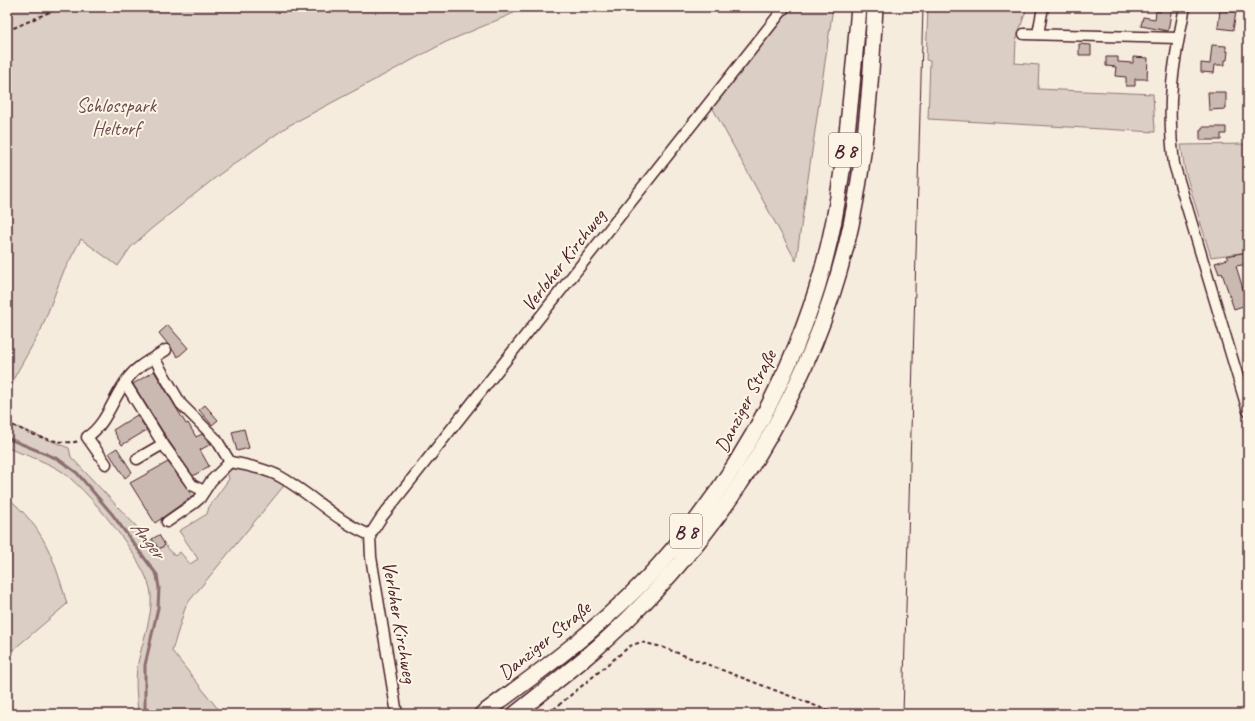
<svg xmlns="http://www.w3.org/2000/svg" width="1255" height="721" font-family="Caveat,sans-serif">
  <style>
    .green { fill: #dbcec4; stroke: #927678 }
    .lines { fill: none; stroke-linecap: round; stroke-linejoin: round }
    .stream { stroke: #8c6e70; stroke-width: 3 }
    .building { fill: #cab9b1; stroke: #4a1f2b }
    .minor-casing { stroke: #4a1f2b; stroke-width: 13 }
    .highway-casing { stroke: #4a1f2b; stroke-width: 18 }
    .path { stroke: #4a1f2b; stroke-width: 2; stroke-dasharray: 4 3; stroke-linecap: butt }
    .minor { stroke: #fcf5e5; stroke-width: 10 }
    .highway { stroke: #fcf5e5; stroke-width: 15 }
    .tram { stroke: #4a1f2b; stroke-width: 1 }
    .labels { text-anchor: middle; stroke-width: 4; stroke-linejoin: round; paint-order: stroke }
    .shield { fill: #fcf5e5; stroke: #7f5f63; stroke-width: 1 }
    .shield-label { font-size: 19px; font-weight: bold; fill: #4a1f2b }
    .park-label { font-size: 20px; fill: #6e4b51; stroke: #fcf5e5 }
    .street-label { font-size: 20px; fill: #4a1f2b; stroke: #fcf5e5 }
    .water-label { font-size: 21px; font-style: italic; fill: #704d53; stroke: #fcf5e5 }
  </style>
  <rect width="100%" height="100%" fill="#f5ecde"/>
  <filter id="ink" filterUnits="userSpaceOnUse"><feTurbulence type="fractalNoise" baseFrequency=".025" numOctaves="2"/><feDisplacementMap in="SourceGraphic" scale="8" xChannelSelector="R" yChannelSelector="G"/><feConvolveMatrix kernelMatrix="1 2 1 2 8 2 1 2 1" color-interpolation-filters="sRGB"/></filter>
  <g filter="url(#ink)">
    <g class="green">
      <polygon points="7,7 528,7 446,42 288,126 220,174 151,229 131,247 118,266 81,239 63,273 41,330 15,376 7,401"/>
      <polygon points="787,7 833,7 796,261 711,105"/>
      <polygon points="928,7 1027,7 1016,41 1015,63 1039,65 1038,89 1153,94 1155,132 928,119 930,61 926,60"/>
      <polygon points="1248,144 1248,252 1211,257 1185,171 1181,145"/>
      <path d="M7 423 69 448 71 457 150 541 152 539 159 549 165 545 175 556 180 552 190 564 198 559 179 531 207 514 209 507 229 479 227 471 241 466 287 482 186 605 172 651 222 714H138C137 699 135 684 137 668 141 644 153 618 151 594 149 564 84 484 58 469 42 460 23 454 7 448Z"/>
      <path d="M7 497C44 528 54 558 67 604L7 655Z"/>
    </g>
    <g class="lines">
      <polyline class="stream" points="7,438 58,459 77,473 112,514 157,575 159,588 158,608 145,665 145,708 147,714"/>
    </g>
    <g class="building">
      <polygon points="1161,7 1172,7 1168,31 1141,26 1143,17 1155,19 1156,11 1160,12"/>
      <polygon points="1220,10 1236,12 1233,30 1218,28"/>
      <polygon points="1079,44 1091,45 1091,55 1079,55"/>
      <polygon points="1212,45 1226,46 1226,51 1228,51 1227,60 1225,60 1225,65 1215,65 1214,73 1201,72 1201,63 1210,64"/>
      <polygon points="1106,57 1118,57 1118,62 1133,63 1133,57 1148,58 1147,79 1135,79 1135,86 1126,86 1126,77 1115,76 1116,67 1106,66"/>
      <polygon points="1208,92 1226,92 1226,109 1209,110"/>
      <polygon points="1202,127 1226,127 1226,134 1221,134 1221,140 1200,140 1200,130 1202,129"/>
      <polygon points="1248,252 1248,264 1236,266 1246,299 1244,299 1246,305 1234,309 1222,273 1219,274 1215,263 1228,259 1226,256"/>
      <polygon points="168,325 188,348 178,357 159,333"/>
      <polygon points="154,371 186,424 188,423 196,437 202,434 211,444 200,450 209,466 193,476 168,440 133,384"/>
      <polygon points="205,405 218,420 212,425 199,410"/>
      <polygon points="137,415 147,430 122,445 113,430"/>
      <polygon points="244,429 249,448 237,451 232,432"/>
      <polygon points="117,448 132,472 125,478 109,453"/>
      <polygon points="168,462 193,496 155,523 130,483"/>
      <polygon points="159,535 165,545 159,549 152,539"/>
    </g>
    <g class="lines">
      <g class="minor-casing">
        <g id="minor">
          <path d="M1185 7C1173 64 1166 105 1174 164L1248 411"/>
          <polyline points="1024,34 1178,38"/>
          <polyline points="1038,34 1043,7"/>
          <polyline points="154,358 181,404 216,439 230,462"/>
          <polyline points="125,383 163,444 192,485 204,491"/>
          <polyline points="137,459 163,444"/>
          <path d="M230 462C247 465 262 468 277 475 310 492 335 521 370 535"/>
          <path d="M106 464 87 437C108 423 113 396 129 377 138 365 154 358 166 350"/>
          <polyline points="167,522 193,504 200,498 211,481 230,462"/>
          <polyline points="397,714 371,557 370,535 381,518 785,7"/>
        </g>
      </g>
      <g class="highway-casing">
        <g id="highway">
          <path d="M482 714C544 669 607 623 659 565 744 471 810 345 834 220 847 150 853 78 859 7"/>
          <path d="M515 714C554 683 594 653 629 618 738 511 818 375 851 225 866 154 871 80 875 7"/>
        </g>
      </g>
      <g class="path">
        <polyline points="7,31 61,7"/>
        <path d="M7 422C24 432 60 447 79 441"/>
        <polyline points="548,714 630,646 641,642 662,647 837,714"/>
      </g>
      <use href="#minor" class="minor"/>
      <use href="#highway" class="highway"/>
      <polyline class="tram" points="903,714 923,7"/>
    </g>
  </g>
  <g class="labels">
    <g class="shield">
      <rect x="829" y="133" width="32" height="34" rx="3"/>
      <rect x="670" y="514" width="32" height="34" rx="3"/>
    </g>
    <g class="shield-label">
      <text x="845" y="157">B 8</text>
      <text x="686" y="538">B 8</text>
    </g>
    <g class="park-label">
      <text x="116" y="112">Schlosspark<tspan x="116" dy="23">Heltorf</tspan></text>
    </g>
    <g class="street-label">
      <text transform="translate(563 260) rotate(-52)" y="7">Verloher Kirchweg</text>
      <text transform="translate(745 401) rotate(-63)" y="7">Danziger Straße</text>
      <text transform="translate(400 622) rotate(80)" y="7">Verloher Kirchweg</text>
      <text transform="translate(544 640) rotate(-39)" y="7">Danziger Straße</text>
    </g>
    <g class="water-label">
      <text transform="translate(148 539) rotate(52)" y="7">Anger</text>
    </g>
  </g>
  <rect width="1255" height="721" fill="none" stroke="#fcf5e5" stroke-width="24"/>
  <rect x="12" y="12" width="1231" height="697" fill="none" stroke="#4a1f2b" stroke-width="1.5" filter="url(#ink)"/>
</svg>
